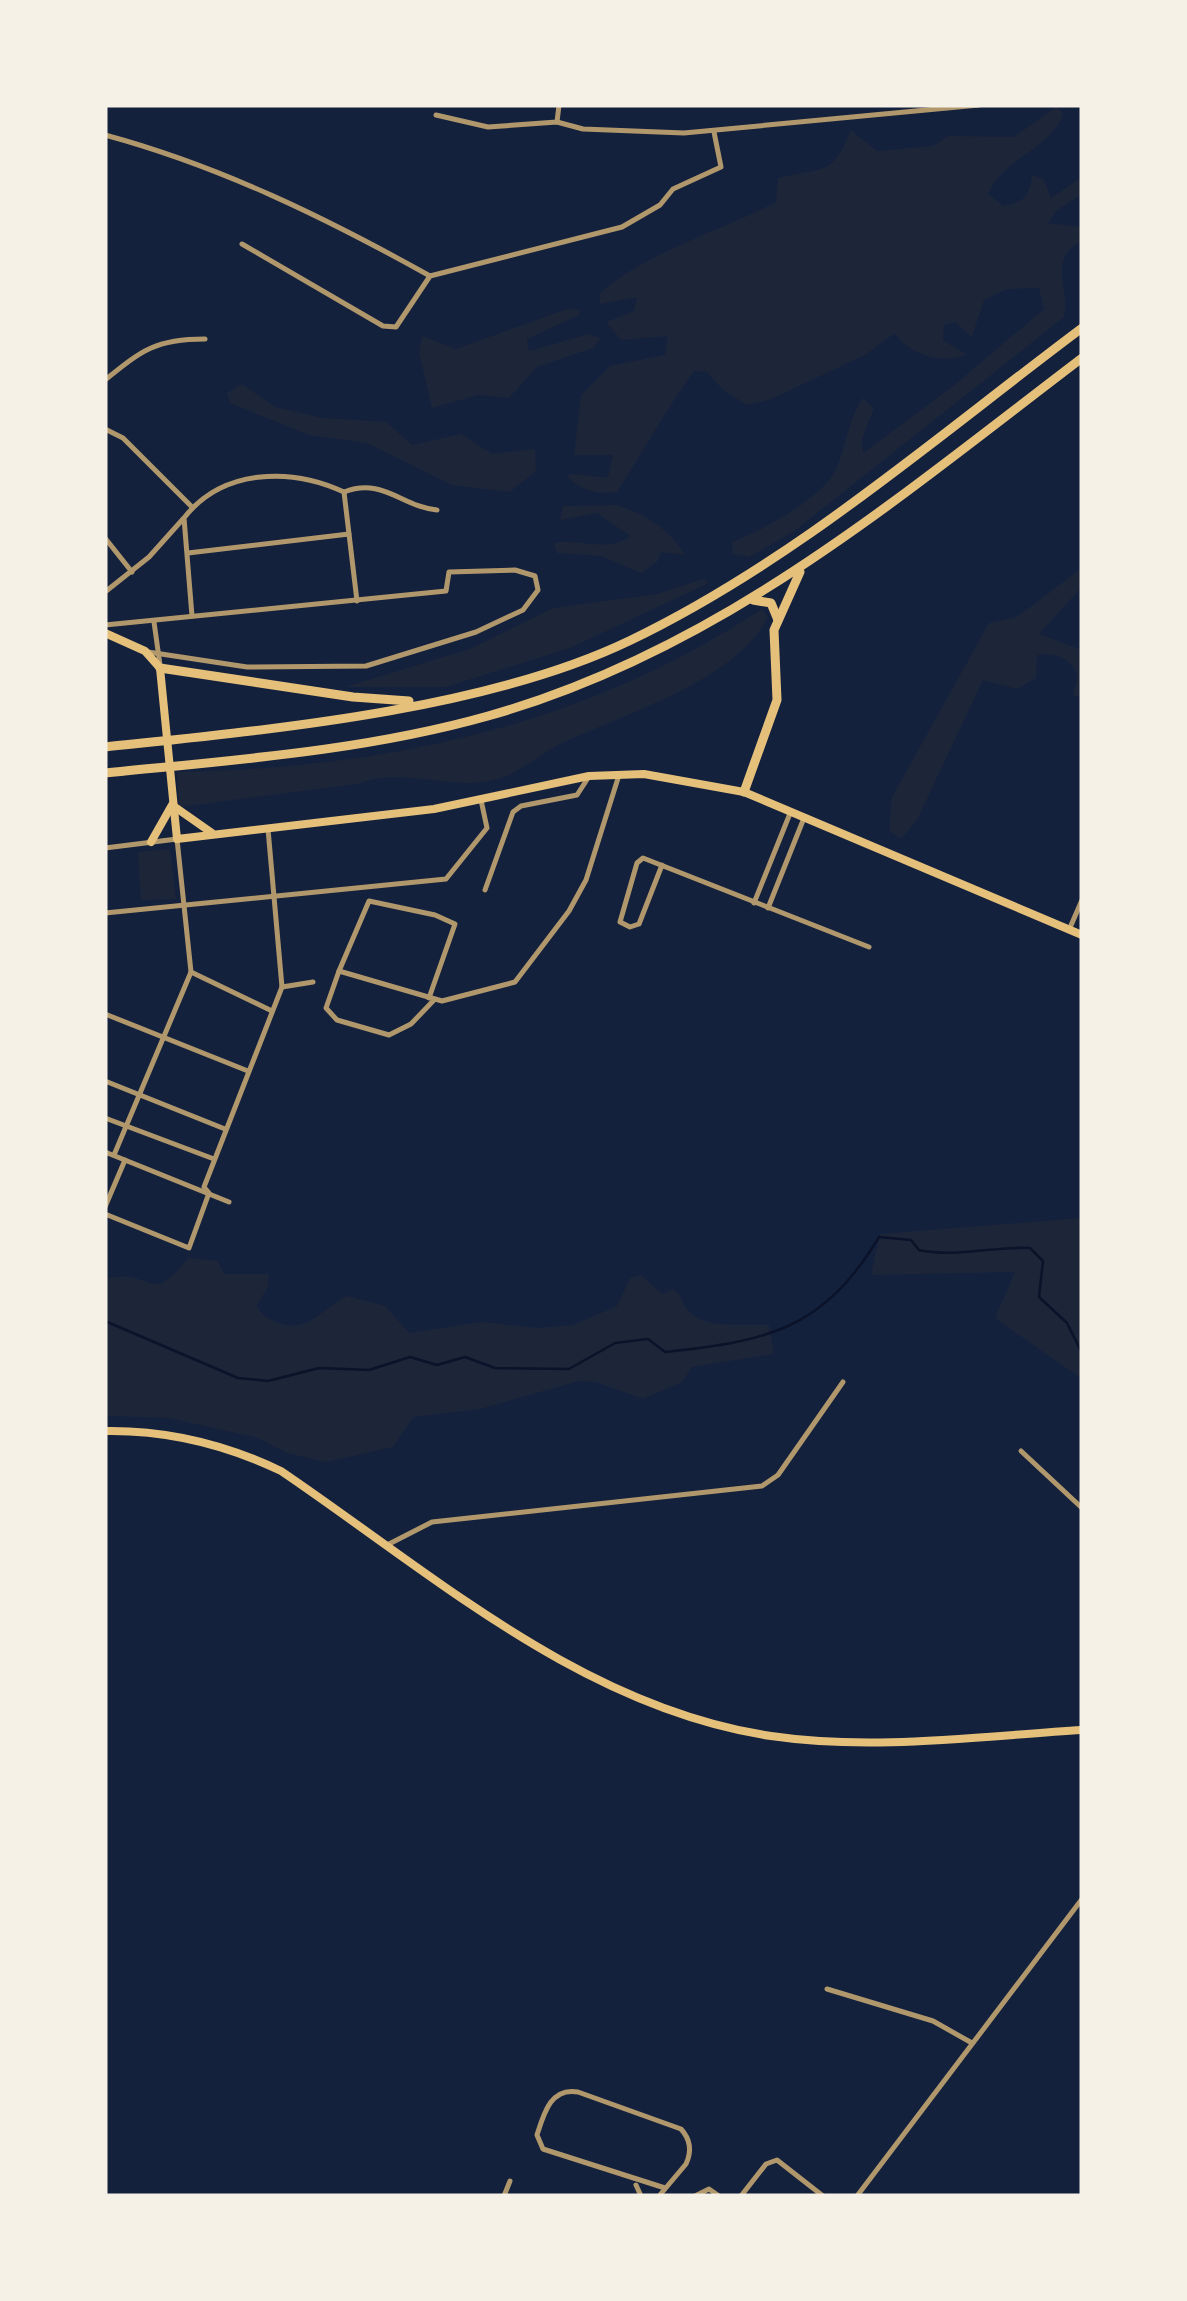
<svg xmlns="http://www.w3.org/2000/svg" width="1187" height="2301" font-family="'Varela Round',sans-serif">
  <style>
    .green { fill: #1d2539 }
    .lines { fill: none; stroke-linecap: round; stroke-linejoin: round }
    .stream { stroke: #0b132b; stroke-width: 2.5 }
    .minor { stroke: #b1986c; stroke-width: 5 }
    .secondary { stroke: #e5c07b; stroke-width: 8 }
    .motorway { stroke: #e5c07b; stroke-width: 9 }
  </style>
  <rect width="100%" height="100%" fill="#14213d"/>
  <g class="green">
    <path d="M1057 106 1063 114C1049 151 1004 157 988 194L1003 206C1023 203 1030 196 1032 175L1044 180 1051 198 1082 177V194L1056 211 1048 223 1082 227V241C1046 259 1071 290 1064 317L793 532 749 557 733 554 732 542C760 532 822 498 835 471 847 448 847 420 863 398L874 408 862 439 863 453 952 387 1044 309 1039 288 1007 289 984 300 972 337 955 322 944 325 943 340 966 354C946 366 906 354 895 333L865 355 769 400 747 405 723 390 707 372 694 371C665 411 644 450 617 492 599 495 578 490 566 475 582 472 592 478 608 477L613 455H574L581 395 610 366 665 355 668 336 621 340 606 322 634 311 637 297 600 304V293C649 251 718 232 776 202L778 178C825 166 831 178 851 130L877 151 933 146 948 136 1014 137Z"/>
    <polygon points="567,309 580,310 579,315 527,339 529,351 589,334 601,338 593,348 537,367 509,398 478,395 432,408 419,353 422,336 456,349"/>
    <polygon points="242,384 275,407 323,418 386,422 412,445 461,434 492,454 535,449 536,471 510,492 452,485 367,443 309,435 230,403 227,393"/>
    <path d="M617 505C647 515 669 529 685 555L661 552 657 562 641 573 601 556 557 553 554 543C579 537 608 554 630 536L597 513 560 520 563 506Z"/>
    <path d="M1082 568V587L1039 634 1082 650V698L1073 695 1078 676C1069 657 1058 653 1037 655L1036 678 1017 689 983 680 917 820 901 839 889 830 892 797 989 623 1017 617Z"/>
    <polygon points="703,579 709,583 570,648 446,687 345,687 470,649 553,608 657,594"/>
    <path d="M762 609 768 617C736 681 624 714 562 743 540 754 517 775 494 780 447 791 405 766 357 784L179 807 177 772C387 768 585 726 762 609Z"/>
    <polygon points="170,849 176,899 141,900 138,852"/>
    <polygon points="1082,1218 1082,1379 995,1318 1015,1272 871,1275 880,1234"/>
    <path d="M188 1258 218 1261 224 1274H269L268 1287 257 1305C261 1315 265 1317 274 1321 306 1337 322 1308 347 1296L385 1306 409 1333 482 1322 539 1328 573 1325 617 1306 630 1278 641 1275 662 1294 673 1289C683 1295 680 1301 687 1309 705 1331 744 1323 769 1325L774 1354 692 1367 682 1382 643 1399 596 1382 579 1381 480 1409 413 1417 393 1447 326 1462 287 1453 258 1438 169 1418 105 1416V1279C154 1266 147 1310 188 1258Z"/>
  </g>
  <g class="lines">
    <path class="stream" d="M105 1321 238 1378 268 1381 319 1368 369 1370 410 1357 437 1365 465 1357 495 1368 569 1369 615 1343 648 1339 665 1352C768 1341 823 1330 879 1237L911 1240 919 1250C956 1258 992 1246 1030 1248L1043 1261 1039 1297 1067 1323 1082 1353"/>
    <g class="minor">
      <polyline points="436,115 488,127 557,122 583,129 684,133 979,105"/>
      <polyline points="557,122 559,105"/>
      <path d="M105 135C220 166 326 218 430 276"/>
      <polyline points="242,244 383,326 396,327 430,276 622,227 660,205 673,189 721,167 714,132"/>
      <path d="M105 380C142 350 156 339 205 339"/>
      <polyline points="105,429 123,438 192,507"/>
      <path d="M344 492C383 477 402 507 437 510"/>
      <polyline points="105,538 132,572"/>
      <polyline points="188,553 349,534"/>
      <polyline points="105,592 149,557 183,519"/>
      <path d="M192 616 184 518C222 469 290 467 344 492L357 601"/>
      <polyline points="154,622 160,665"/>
      <polyline points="105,625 446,591 449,572 515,570 535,576 538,590 523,610 476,632 366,666 247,667 148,652"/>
      <polyline points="105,848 177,839 191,972 272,1011"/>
      <polyline points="662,865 639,924 630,927 620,922 637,863 643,858 869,947"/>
      <polyline points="485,890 513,812 521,806 577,795 588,778"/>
      <polyline points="754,903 791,811"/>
      <polyline points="768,908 804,818"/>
      <polyline points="105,913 446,879 487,828 481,800"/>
      <polyline points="1069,930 1082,900"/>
      <polyline points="339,971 369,901 435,915 455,924 429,998"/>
      <polyline points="282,987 313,982"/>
      <polyline points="434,1000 411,1024 389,1035 337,1020 326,1008 339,971 442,1001 515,982 569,911 586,880 619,775"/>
      <polyline points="105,1014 248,1071"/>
      <polyline points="105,1081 225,1129"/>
      <polyline points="105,1118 214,1159"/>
      <polyline points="105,1152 229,1202"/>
      <polyline points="114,1155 191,972"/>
      <polyline points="105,1207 125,1160"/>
      <polyline points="105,1214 189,1248 209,1193 204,1187 282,987 268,829"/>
      <polyline points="1021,1451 1082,1508"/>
      <polyline points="389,1544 432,1522 762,1486 778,1475 843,1382"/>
      <polyline points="827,1989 933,2021 972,2043"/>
      <polyline points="636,2185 641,2196"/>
      <polyline points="504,2196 510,2181"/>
      <path d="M659 2196 686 2164C692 2151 691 2140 681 2129L578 2092C551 2087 544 2113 537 2135L543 2149 665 2188"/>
      <polyline points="695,2196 709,2189 719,2196"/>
      <polyline points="741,2196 766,2164 777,2160 823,2196"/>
      <polyline points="857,2196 1082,1899"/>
    </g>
    <g class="secondary">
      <polyline points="105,633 145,651 160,668 177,839 434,809 589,776 644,774 744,792 1082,935"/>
      <polyline points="151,842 172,805 212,833"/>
      <path d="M105 1431C168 1430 225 1444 281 1471 433 1574 583 1708 771 1736 872 1751 981 1736 1082 1730"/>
    </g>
    <g class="motorway">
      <polyline points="753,600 771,603 778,620"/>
      <polyline points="160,668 353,697 409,701"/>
      <path d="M105 747C266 730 483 711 629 641 794 562 936 437 1082 328"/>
      <path d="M105 773C233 760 364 751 488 716 719 651 895 500 1082 358"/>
      <polyline points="744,792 777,700 774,630 800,572"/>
    </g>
  </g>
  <rect width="1187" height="2301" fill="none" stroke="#f6f1e7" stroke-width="215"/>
</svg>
